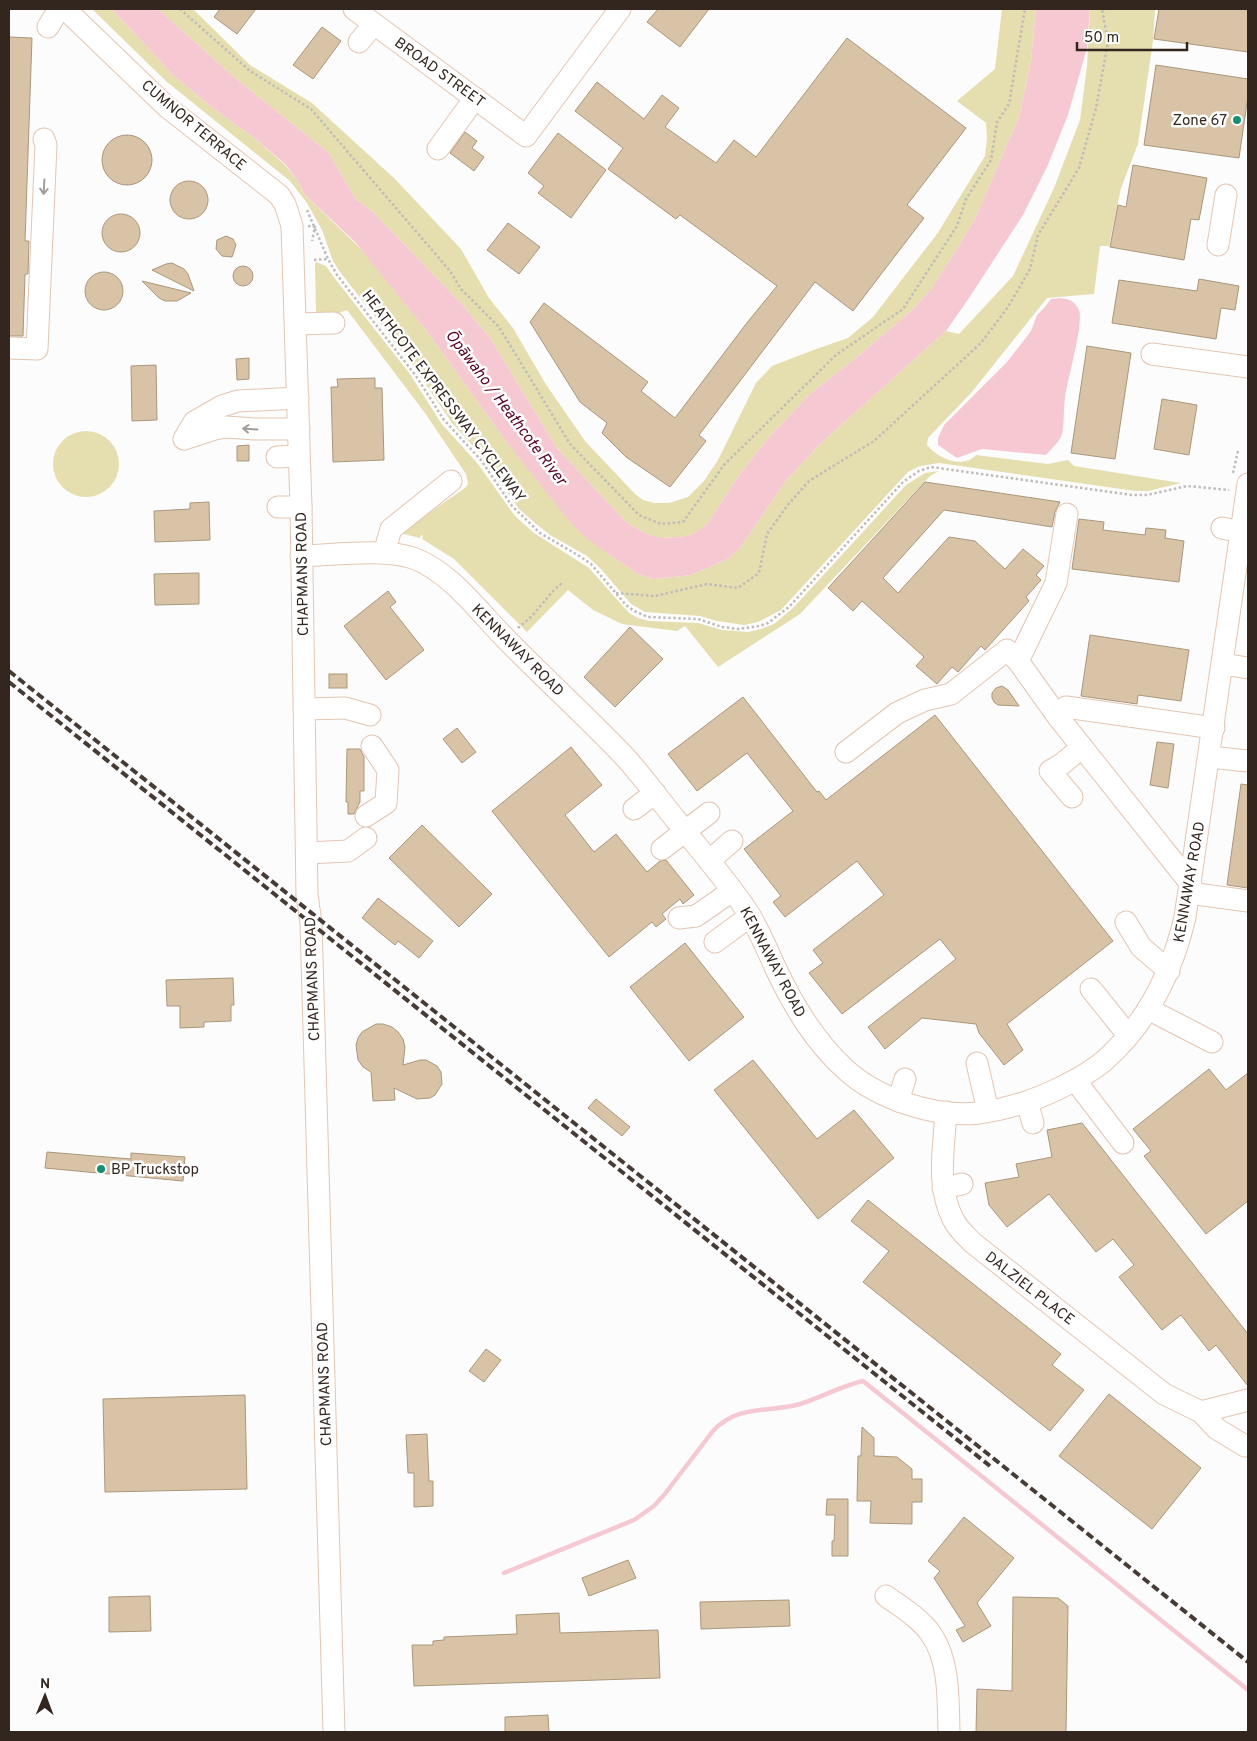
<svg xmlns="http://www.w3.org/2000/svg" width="1257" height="1741" font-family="Overpass,sans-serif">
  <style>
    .green { fill: #e5deaf }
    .water { fill: #f6c9d2 }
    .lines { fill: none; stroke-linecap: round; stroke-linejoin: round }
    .stream { stroke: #f6c9d2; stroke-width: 4.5 }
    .building { fill: #d8c3a6; stroke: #aa977b }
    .minor-casing { stroke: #e5c5b1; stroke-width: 23 }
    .path { stroke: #c0bcba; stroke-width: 2.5; stroke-dasharray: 2.5 2.5; stroke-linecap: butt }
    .minor { stroke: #fff; stroke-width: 21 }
    .rail { stroke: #473b35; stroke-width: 4; stroke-dasharray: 8 4; stroke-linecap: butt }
    .oneway { stroke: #a39d9a }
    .poi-dot { fill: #149075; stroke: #fff; stroke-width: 2 }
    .labels { text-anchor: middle; stroke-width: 5; stroke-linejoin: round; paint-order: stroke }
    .street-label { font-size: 15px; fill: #33261f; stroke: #fff }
    .poi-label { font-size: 15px; fill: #33261f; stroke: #fff; text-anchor: end }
    .water-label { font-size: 16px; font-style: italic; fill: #590326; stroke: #fff }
  </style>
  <rect width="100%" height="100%" fill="#fcfcfc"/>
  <g class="green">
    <path d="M92 9H112L172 74 214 109 253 137 284 164 297 180 305 195 366 254 426 330 506 441 607 553 638 574 654 579 691 575 728 559 740 548 785 482 820 444 946 331 959 334 1013 276 1054 188 1080 120 1087 66 1090 9H1155L1153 41 1138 144 1121 188 1109 246H1100L1094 294 1047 298 971 393 928 438 927 445C938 459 963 469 976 455L1048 464 1068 460 1074 466 1181 483 1148 491H1135L939 463 920 466 908 472 781 610 758 622 744 625 717 621 700 616 645 612 631 604 601 569 587 556 550 535 535 523 519 509 484 458 452 423 414 367 340 272 333 261 322 230 307 203 290 181 167 82Z"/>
    <polygon points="158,9 193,9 250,65 312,103 395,179 461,249 489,298 513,328 545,383 585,441 635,494 643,500 654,503 669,503 688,497 704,481 718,460 756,383 772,366 816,349 848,338 873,317 937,234 985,156 987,139 986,123 957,101 995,69 1002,9 1036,9 1031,61 1019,117 974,221 932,288 912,310 856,358 811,393 770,436 740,474 707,524 693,534 681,537 662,538 647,534 627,523 557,448 490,338 459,301 374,213 355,198 329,153 235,78"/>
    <polygon points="316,262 326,266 336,280 410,374 441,423 478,464 515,516 534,533 589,568 629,613 638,618 649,621 698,623 722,630 748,632 761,629 774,624 794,607 906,485 925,473 939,471 930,476 800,614 718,667 685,626 677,631 622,624 593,610 568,590 527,632 454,559 422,539 423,536 421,535 420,538 400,533 465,488 468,484 466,474 425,413 347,310 336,314 316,316 315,263"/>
    <circle cx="86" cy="464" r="33"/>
  </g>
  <g class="water">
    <polygon points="112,9 158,9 235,78 329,153 355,198 374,213 459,301 490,338 557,448 627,523 647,534 662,538 681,537 693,534 707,524 740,474 770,436 811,393 856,358 912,310 932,288 974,221 1019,117 1031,61 1036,9 1090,9 1087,48 1068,115 1047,167 1023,215 969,298 946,331 820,444 785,482 740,548 728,559 691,575 654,579 638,574 607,553 584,536 570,522 506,441 426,330 355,242 305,195 297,180 285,164 253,137 214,109 172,74"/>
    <path d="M1060 298C1069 299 1075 301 1079 310 1084 324 1067 380 1065 398 1063 410 1065 426 1061 437 1057 444 1051 449 1046 455L982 449 957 458 938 445V438L944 425 1007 362 1031 331 1037 315 1044 308 1051 299Z"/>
  </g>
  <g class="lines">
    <path class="stream" d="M504 1573 634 1520 654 1506 664 1495 713 1431C738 1404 769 1413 800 1404 822 1397 841 1386 863 1381L1248 1690"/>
  </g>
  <g class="building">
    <polygon points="220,9 256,9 237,34 214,17"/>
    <polygon points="658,9 709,9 680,47 647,22"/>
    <polygon points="1159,9 1248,9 1248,52 1154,39"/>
    <polygon points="322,27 341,41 313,79 293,65"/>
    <polygon points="9,37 32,38 25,241 29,241 28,274 25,274 23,336 9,336"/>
    <polygon points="847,38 966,128 907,205 924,218 853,311 815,282 699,435 706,441 670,487 626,457 602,433 607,423 580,402 530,322 544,303 648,382 641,391 675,418 746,324 777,286 680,215 676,219 608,169 623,148 575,111 597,82 644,119 662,95 679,108 665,127 716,163 734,140 756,157"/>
    <polygon points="1156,65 1248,79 1248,96 1239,158 1144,145"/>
    <polygon points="465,132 477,141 472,148 484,157 474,171 450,153"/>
    <polygon points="558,133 606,170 571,218 538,193 544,186 528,173"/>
    <circle cx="127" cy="160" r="25"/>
    <polygon points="1133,165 1207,178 1199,220 1191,219 1184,260 1110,247 1118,205 1126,207"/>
    <circle cx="189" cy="200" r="19"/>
    <circle cx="121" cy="233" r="19"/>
    <polygon points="508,223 540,247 519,274 487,250"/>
    <polygon points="226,236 233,239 236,245 232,257 222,256 216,249 217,240"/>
    <polygon points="172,263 184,269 188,274 194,291 152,270 166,264"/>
    <circle cx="243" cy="276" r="10"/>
    <circle cx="104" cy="291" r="19"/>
    <polygon points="1199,279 1239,286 1235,310 1221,308 1216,339 1112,323 1119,280 1197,291"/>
    <polygon points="142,281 191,293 177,301 165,301 159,298"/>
    <polygon points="1087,346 1131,353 1115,459 1071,453"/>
    <polygon points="249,358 249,379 237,380 236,359"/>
    <polygon points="156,365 157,420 132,421 131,366"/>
    <polygon points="375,378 375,388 382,388 384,460 333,462 331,387 338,387 337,379"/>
    <polygon points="1162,399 1197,405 1189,455 1154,449"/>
    <polygon points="249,445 249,461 237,461 237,446"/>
    <polygon points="925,482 1060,502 1055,512 1052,527 944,510 883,578 898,593 949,537 975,541 1005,569 1023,549 1044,566 1036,575 1041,580 1026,597 1029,601 985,650 981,646 958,672 952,667 937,684 916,666 924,657 862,601 853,611 828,588"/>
    <polygon points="209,502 210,540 155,542 154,511 190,509 190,503"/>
    <polygon points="1079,519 1104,522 1103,530 1145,535 1146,528 1166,530 1165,538 1184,541 1179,582 1072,569"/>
    <polygon points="199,573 199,604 155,605 154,574"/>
    <polygon points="388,591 396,602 390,607 424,650 386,680 344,626"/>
    <polygon points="630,627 663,659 615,707 584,677"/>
    <polygon points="1090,635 1189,650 1181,701 1138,695 1137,704 1081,696"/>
    <rect x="329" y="674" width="18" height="14"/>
    <polygon points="1002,686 1008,690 1019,706 998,705 994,702 992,698 992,693 996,688"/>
    <polygon points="743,697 817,792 819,791 826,800 935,715 1113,941 1007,1024 1023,1050 1004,1065 979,1033 976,1024 922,1018 885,1049 868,1027 956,959 940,939 842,1014 809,973 823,963 813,950 884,895 857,861 785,917 773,902 781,896 744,849 793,811 747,753 697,791 668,754"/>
    <polygon points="457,728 476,752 462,763 443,739"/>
    <polygon points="1157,742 1174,744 1168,788 1150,785"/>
    <polygon points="571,747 602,785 565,815 594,852 616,834 647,872 660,861 666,860 694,895 683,904 680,899 662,914 666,919 656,927 652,922 609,957 492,811"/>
    <polygon points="347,749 360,749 364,757 364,791 360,791 360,802 354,814 348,814 348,802 346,802"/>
    <polygon points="1241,784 1248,785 1248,888 1227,885"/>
    <polygon points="422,825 492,894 459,927 389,858"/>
    <polygon points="378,898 433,941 419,958 398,941 395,945 362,918"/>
    <polygon points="685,943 744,1017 689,1061 630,987"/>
    <polygon points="233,978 234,1005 231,1005 231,1021 204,1022 204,1027 180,1028 180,1006 167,1006 166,980"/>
    <polygon points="376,1024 383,1024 392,1027 398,1032 403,1039 405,1047 403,1065 420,1060 426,1060 437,1066 441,1072 442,1084 435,1095 430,1098 417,1099 394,1088 395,1100 373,1101 371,1072 363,1067 358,1060 356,1045 358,1038 362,1032"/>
    <polygon points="753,1060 817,1139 854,1110 894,1158 818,1219 714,1090"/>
    <polygon points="1209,1069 1226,1090 1248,1073 1248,1201 1206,1234 1144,1156 1151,1151 1133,1129"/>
    <polygon points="596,1099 630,1127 622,1136 588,1108"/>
    <polygon points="1082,1123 1248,1334 1248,1386 1216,1345 1209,1351 1181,1315 1162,1330 1119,1277 1134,1265 1113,1239 1096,1252 1049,1194 1007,1227 989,1205 985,1183 1019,1177 1016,1164 1052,1157 1047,1130"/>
    <polygon points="47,1152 131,1159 131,1153 185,1157 183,1181 45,1168"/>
    <polygon points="868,1200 1061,1354 1052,1365 1084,1390 1050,1431 863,1282 889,1251 851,1221"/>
    <polygon points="486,1349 501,1360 484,1382 469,1371"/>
    <polygon points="1109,1394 1201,1468 1152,1529 1059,1456"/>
    <polygon points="245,1395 247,1489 105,1492 103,1399"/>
    <polygon points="862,1427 874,1438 874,1456 897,1457 912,1469 912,1479 922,1479 922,1502 912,1502 912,1524 870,1523 871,1501 857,1501 858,1456 861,1456"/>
    <polygon points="427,1434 429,1481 433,1481 433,1506 414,1507 414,1473 408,1473 406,1435"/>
    <polygon points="827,1499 848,1499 848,1556 832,1556 832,1541 834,1541 835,1515 826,1515"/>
    <polygon points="964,1517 1014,1558 977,1603 991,1626 963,1642 956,1630 965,1626 934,1578 940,1571 928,1561"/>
    <polygon points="628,1560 636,1578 589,1596 582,1578"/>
    <polygon points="150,1596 151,1631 109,1632 109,1597"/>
    <polygon points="1013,1597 1058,1598 1068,1606 1066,1732 976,1732 977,1689 1012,1691"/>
    <polygon points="789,1600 790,1626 701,1629 700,1602"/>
    <polygon points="559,1613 560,1633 658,1630 660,1678 414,1686 412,1645 433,1645 433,1641 444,1640 444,1637 517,1634 516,1615"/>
    <polygon points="548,1715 549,1732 505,1732 505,1717"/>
  </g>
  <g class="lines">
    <g class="minor-casing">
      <g id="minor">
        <polyline points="65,9 167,107 279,195 285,204 292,226 301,507 307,895 311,923 334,1732"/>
        <polyline points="354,9 526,136 620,9"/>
        <polyline points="48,27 59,9"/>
        <polyline points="359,42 374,24"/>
        <polyline points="438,149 475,98"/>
        <polyline points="1218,245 1226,195"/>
        <polyline points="296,324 334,323"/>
        <polyline points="9,348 37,349 46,145 44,139"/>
        <polyline points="1152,354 1248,367"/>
        <polyline points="298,398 238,401 222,406 194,422 184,439 215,429 226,427 255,429 299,429"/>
        <polyline points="277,457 299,456"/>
        <polyline points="278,507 301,507"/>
        <polyline points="1222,528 1241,532"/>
        <polyline points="384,553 391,529 451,481"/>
        <path d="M301 556C333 555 384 548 413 558 451 572 478 611 506 639 545 679 587 717 625 757 643 777 659 799 676 820 699 849 724 877 745 908 758 926 766 948 776 969 794 1007 815 1042 846 1070 878 1099 936 1118 979 1113 1008 1109 1036 1100 1062 1087 1076 1080 1092 1071 1104 1061 1148 1022 1172 973 1185 917L1248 484"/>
        <polyline points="1018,661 1056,583 1067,514"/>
        <polyline points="1223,664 1248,668"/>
        <polyline points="1066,707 1214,728"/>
        <polyline points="305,709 345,708 370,715"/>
        <polyline points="846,752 897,713 925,700 951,694 1007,650 1018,661 1058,717 1191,884"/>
        <polyline points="1209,757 1248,761"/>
        <polyline points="1072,797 1050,771 1062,764 1082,747"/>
        <polyline points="634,809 655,793"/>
        <polyline points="366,816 386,803 388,770 372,746"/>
        <polyline points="662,849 709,813"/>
        <polyline points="307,853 348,851 366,838"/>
        <polyline points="709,861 732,841"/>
        <polyline points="1189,893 1248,901"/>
        <polyline points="679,918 696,916 732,891"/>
        <polyline points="1126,922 1141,947 1169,971"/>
        <polyline points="715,942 750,916"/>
        <polyline points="1091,989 1128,1035"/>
        <polyline points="1148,1009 1212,1042"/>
        <polyline points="977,1063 988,1111"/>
        <polyline points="1075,1080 1123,1143"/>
        <polyline points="898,1101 905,1079"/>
        <polyline points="1027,1102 1033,1123"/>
        <path d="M946 1112C944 1147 936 1186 953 1219 957 1228 965 1235 973 1243L1164 1394 1201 1412 1217 1429 1245 1446"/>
        <polyline points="943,1188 962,1184"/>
        <polyline points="1201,1412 1248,1400"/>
        <path d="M886 1596C901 1607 920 1618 931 1634 950 1661 948 1701 949 1732"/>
      </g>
    </g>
    <g class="path">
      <polyline points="180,9 250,71 311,109 450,271 461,289 499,327 570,444 639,515 661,524 683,522 724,465 836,355 903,309 957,226 966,199 991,160 997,122 1009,104 1025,9"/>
      <polyline points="307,210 328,259 337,275 416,376 444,420 481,460 512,506 540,533 581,557 591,564 626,605 634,611 648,617 698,619 722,627 739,629 759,626 768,623 789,607 903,482 919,471 931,467 1132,495 1147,495 1187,486 1229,490"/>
      <polyline points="308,226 315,227 312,241"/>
      <polyline points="314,260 327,259"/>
      <polyline points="1233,473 1238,451"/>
      <polyline points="616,593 655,596 707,584 738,588 759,573 767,534 787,506 809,481 874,441 981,343 1008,307 1030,269 1038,235 1079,168 1096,108 1108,42 1102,9"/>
      <polyline points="518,628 532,616 553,591 562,583"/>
    </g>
    <use href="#minor" class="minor"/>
    <g class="rail">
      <polyline points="9,671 1248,1662"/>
      <polyline points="9,682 990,1466"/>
    </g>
  </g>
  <defs><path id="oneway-shaft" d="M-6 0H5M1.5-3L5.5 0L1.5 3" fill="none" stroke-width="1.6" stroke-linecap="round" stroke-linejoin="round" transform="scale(1.25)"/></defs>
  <g class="oneway">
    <use href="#oneway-shaft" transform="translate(44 187) rotate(93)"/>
    <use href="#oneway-shaft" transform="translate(250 429) rotate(-176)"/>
  </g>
  <g class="poi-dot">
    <circle cx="1237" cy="120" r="5"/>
    <circle cx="101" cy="1169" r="5"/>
  </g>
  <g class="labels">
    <g class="street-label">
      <text transform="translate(440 72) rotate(36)" y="5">BROAD STREET</text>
      <text transform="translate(194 125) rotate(40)" y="5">CUMNOR TERRACE</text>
      <text transform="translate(444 396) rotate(53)" y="5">HEATHCOTE EXPRESSWAY CYCLEWAY</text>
      <text transform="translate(302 574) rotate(-91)" y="5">CHAPMANS ROAD</text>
      <text transform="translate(518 650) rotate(45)" y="5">KENNAWAY ROAD</text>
      <text transform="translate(1189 882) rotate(-80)" y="5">KENNAWAY ROAD</text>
      <text transform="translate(773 962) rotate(62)" y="5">KENNAWAY ROAD</text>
      <text transform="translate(312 979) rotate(-92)" y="5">CHAPMANS ROAD</text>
      <text transform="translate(1030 1288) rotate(38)" y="5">DALZIEL PLACE</text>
      <text transform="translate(324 1384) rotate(-92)" y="5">CHAPMANS ROAD</text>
    </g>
    <g class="poi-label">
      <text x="1227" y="125">Zone 67</text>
      <text x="111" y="1174" text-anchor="start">BP Truckstop</text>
    </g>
    <g class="water-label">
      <text transform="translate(507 407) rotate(53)" y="6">Ōpāwaho / Heathcote River</text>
    </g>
  </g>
  <rect width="1257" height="1741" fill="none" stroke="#33261f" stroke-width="20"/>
  <g transform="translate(45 1696) rotate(1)" stroke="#ffffff" stroke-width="4" paint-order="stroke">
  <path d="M0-4L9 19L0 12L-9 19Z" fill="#33261f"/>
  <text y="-8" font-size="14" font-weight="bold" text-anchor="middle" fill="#33261f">N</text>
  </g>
  <path d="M1077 42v8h110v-8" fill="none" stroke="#33261f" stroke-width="2.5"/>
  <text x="1084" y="42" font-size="15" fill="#33261f" stroke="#ffffff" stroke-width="4" paint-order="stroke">50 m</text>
</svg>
